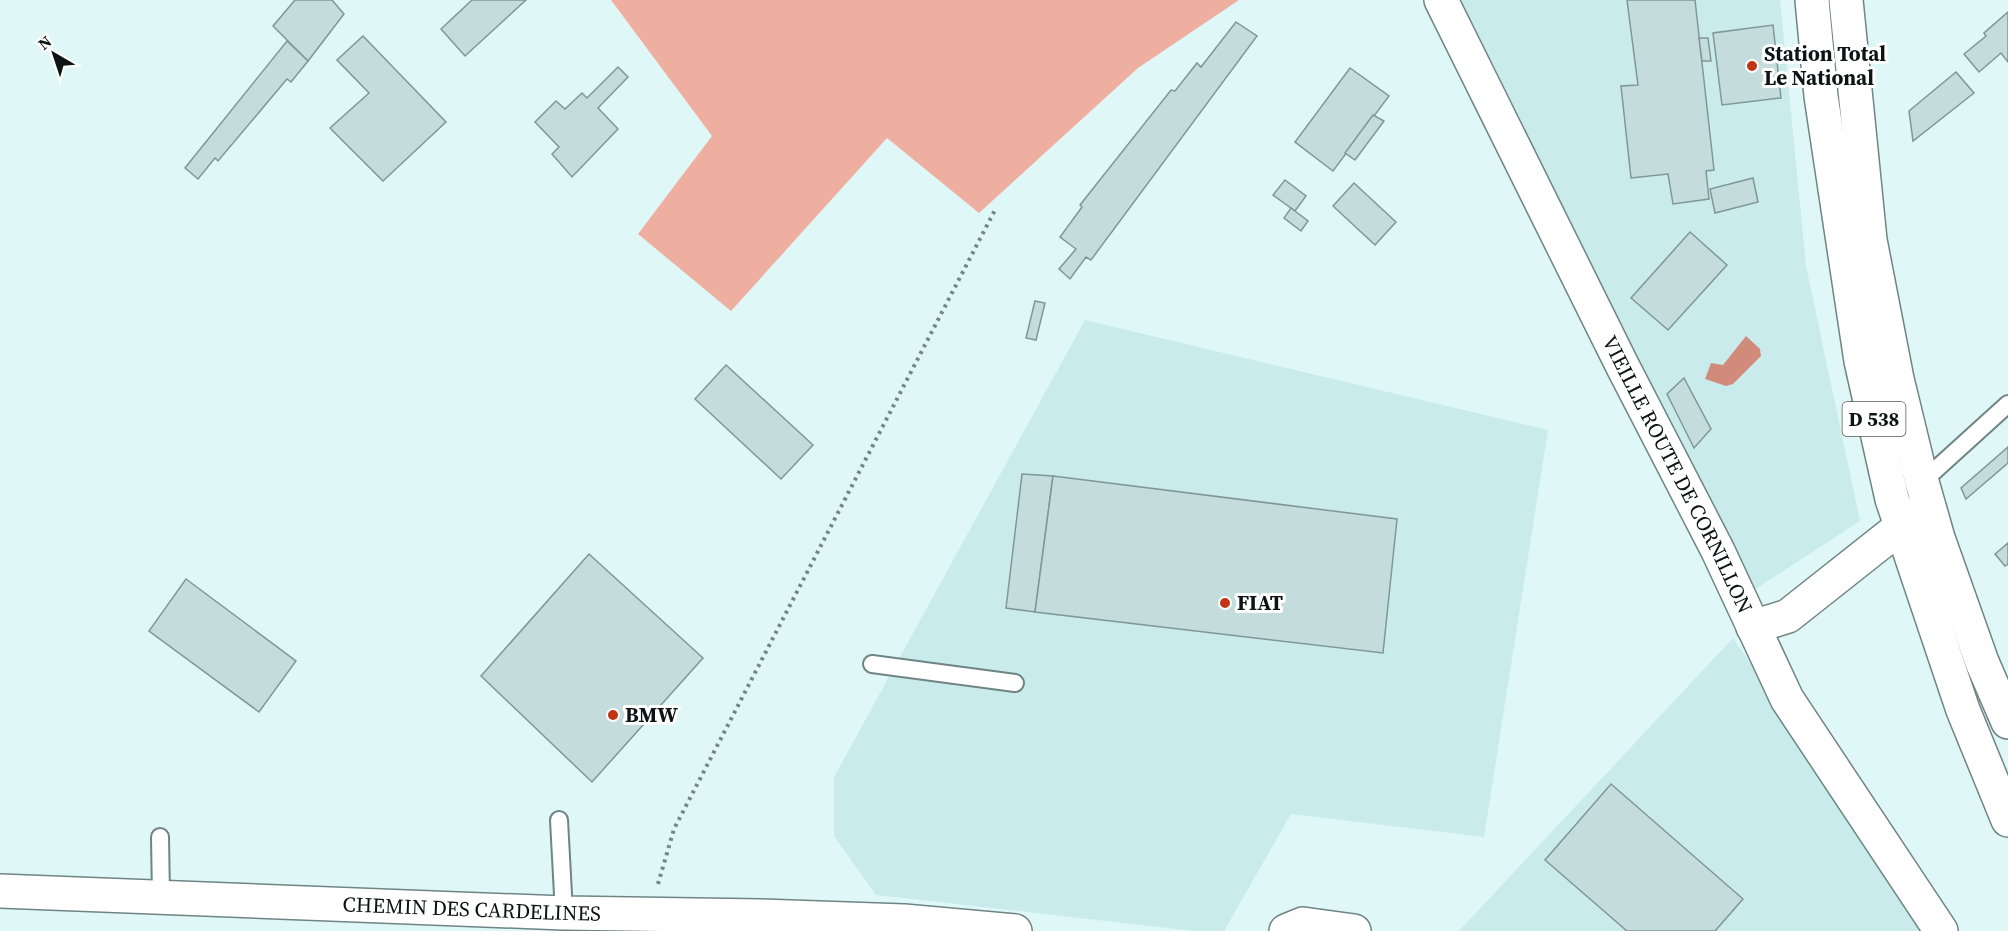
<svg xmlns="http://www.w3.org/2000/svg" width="2008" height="931" font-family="'Source Serif 4',serif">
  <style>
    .built { fill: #caebec }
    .green { fill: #efafa0 }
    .water { fill: #d08b7b }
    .building { fill: #c5dcdc; stroke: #819797; stroke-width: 1.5 }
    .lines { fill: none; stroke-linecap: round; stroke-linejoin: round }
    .lane-casing { stroke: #6f8485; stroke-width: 20 }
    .street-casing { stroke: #6f8485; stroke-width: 36 }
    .primary-casing { stroke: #6f8485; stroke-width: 36 }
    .path { stroke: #758585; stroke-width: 4; stroke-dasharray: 3 4.5; stroke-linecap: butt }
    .lane { stroke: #fff; stroke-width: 16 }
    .street { stroke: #fff; stroke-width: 33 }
    .primary { stroke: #fff; stroke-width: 33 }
    .poi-dot { fill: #c03615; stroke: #fff; stroke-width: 2 }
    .labels { text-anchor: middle; stroke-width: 6; stroke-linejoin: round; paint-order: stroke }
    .shield { fill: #fff; stroke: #555a5a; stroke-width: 1.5 }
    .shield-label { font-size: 20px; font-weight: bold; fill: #0c1414 }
    .poi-label { font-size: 21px; font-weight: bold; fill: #0c1414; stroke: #fff; text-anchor: start }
    .street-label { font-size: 21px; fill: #0c1414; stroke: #fff }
  </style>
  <rect width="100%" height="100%" fill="#dff7f7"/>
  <g class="built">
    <polygon points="1459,0 1780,0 1806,266 1860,521 1751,592"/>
    <polygon points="1085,320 1548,430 1484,837 1291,814 1224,931 1194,931 876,895 834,836 834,777"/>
    <polygon points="1733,638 1934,931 1459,931"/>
  </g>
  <polygon class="green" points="611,0 1239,0 1138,68 979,213 887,138 731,311 638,234 712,136"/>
  <polygon class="water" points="1746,336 1760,349 1761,356 1733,384 1726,386 1705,379 1711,363 1723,365"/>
  <g class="building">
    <polygon points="295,0 332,0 344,14 308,61 273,26"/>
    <polygon points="472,0 526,0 465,56 441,29"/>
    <polygon points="1627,0 1695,0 1714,170 1706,171 1709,199 1673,204 1668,174 1631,178 1621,86 1638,85"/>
    <polygon points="2008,12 2008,62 2001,53 1979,72 1964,54 1986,36 1984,33"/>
    <polygon points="1236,22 1257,36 1091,260 1086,257 1070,279 1059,269 1076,249 1060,237 1082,207 1080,205 1171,90 1175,91 1197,63 1201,67"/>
    <polygon points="1773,25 1781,98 1722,105 1713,33"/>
    <polygon points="363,36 446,122 383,181 330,128 369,93 337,60"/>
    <polygon points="1699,38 1708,38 1711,61 1702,61"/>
    <polygon points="287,41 308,61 291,82 287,79 218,161 215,158 198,179 185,168"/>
    <polygon points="618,67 628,77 598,108 618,129 572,177 552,154 559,147 535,122 556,101 565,109 582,93 587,98"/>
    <polygon points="1350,68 1389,96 1333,171 1295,142"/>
    <polygon points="1956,72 1974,93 1913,141 1909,111"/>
    <polygon points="1373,115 1384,121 1355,160 1345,153"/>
    <polygon points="1753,178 1758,202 1715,213 1710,189"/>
    <polygon points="1285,180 1306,196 1295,211 1273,195"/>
    <polygon points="1354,183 1396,222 1375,245 1333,206"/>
    <polygon points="1291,208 1308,221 1301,231 1284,218"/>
    <polygon points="1690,232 1727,265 1668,330 1631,298"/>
    <polygon points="1035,301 1045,303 1036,340 1026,338"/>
    <polygon points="726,365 813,445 781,479 695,399"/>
    <polygon points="1684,378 1711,429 1694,448 1667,394"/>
    <polygon points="2008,447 2008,463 1966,499 1961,488"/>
    <polygon points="1022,474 1053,476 1035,612 1006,608"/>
    <polygon points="1053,476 1397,519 1383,653 1035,612"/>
    <polygon points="2008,543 2008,564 2005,566 1995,554"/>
    <polygon points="589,554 703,658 592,782 481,676"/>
    <polygon points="186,579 296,661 259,712 149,631"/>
    <polygon points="1611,784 1743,899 1715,931 1627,931 1545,860"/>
  </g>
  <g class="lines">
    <g class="lane-casing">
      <g id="lane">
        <polyline points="1922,482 2008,404"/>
        <polyline points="872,664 1015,683"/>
        <polyline points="559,820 564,913"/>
        <polyline points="160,837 161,897"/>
      </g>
    </g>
    <g class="street-casing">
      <g id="street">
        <path id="s1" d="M1441 0 1622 365 1718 551 1787 699 1941 931"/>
        <polyline points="1753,627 1788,616 1922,510"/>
        <path id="s2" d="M0 891 564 913 761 916 904 921 1015 931"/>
        <polyline points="1286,931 1303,924 1354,931"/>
      </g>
    </g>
    <g class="primary-casing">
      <g id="primary">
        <polyline points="1812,0 1821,96 1861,361 1892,499 1963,710 2008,820"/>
        <polyline points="1846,0 1870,240 1897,379 1922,482 1938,538 1982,662 2008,722"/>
      </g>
    </g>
    <polyline class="path" points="658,884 674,829 996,208"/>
    <use href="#lane" class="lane"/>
    <use href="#street" class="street"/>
    <use href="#primary" class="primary"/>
  </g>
  <g class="poi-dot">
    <circle cx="1752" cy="66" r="6"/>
    <circle cx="1225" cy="603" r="6"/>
    <circle cx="613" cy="715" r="6"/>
  </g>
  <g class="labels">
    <rect class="shield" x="1842.5" y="402" width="63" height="34" rx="4.5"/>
    <g class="shield-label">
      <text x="1874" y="426">D 538</text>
    </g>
    <g class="poi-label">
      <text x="1764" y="61">Station Total<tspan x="1764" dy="24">Le National</tspan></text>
      <text x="1237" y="610">FIAT</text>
      <text x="625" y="722">BMW</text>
    </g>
    <g class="street-label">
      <text dy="7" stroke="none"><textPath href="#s1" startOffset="530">VIEILLE ROUTE DE CORNILLON</textPath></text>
      <text dy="7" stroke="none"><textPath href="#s2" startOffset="472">CHEMIN DES CARDELINES</textPath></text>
    </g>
  </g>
  <g transform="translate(54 54) rotate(321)" stroke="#ffffff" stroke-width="4.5" paint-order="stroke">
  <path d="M0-4.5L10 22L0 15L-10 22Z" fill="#0c1414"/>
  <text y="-9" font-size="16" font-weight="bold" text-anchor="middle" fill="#0c1414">N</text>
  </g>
</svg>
